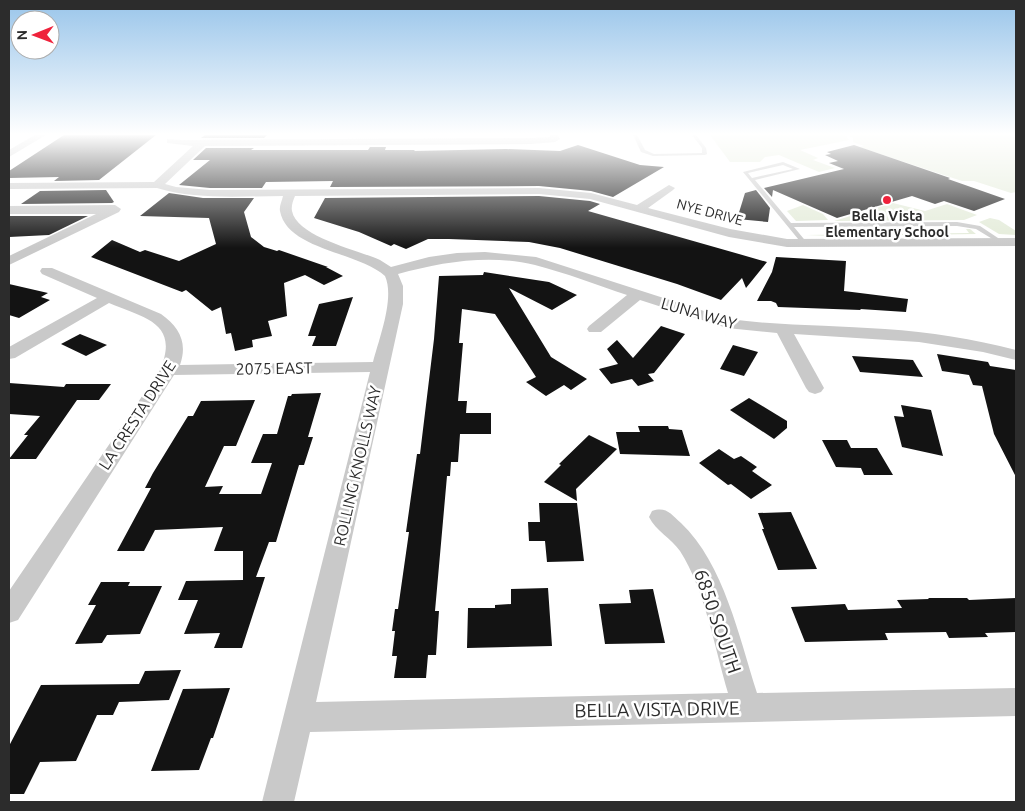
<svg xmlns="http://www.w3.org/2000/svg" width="1025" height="811" font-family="Ubuntu,sans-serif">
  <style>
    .green { fill: #e3ebd8 }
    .building { fill: #131313 }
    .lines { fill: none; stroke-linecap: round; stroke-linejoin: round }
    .lane { fill: #c9c9c9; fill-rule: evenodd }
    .street { fill: #c9c9c9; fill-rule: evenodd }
    .poi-dot { fill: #ef223b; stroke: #fff; stroke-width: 2 }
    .labels { text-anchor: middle; stroke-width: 5; stroke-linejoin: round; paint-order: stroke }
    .far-street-label { font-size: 14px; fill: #2c2c2c; stroke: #fff }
    .far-poi-label { font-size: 14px; font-weight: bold; fill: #2c2c2c; stroke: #fff }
    .street-label { font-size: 16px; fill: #2c2c2c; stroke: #fff }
    .near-street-label { font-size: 19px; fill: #2c2c2c; stroke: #fff }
  </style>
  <rect width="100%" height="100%" fill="#fff"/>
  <g class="green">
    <polygon points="710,135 845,135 849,140 800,150 818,158 813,160 835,168 819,172 779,155 765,157 760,162 730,162"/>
    <polygon points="849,135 1011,135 1016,138 1016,192 1011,193 974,181 962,181 859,147 864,146 853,142 853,138"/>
    <polygon points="893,203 925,211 947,204 977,215 964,220 834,221"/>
    <polygon points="803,205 823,214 828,220 796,221 787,211"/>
    <polygon points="990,218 999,220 1016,231 1016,235 999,234 979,222"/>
    <polygon points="966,229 970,229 976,234 835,236 806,235 969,233"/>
  </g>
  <g class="building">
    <polygon points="64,135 156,135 99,180 54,181 59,177 9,178 9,171"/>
    <polygon points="205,135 267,135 264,138 201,138"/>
    <polygon points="578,145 640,165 664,167 613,197 591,191 539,186 330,187 333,181 266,182 262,188 210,188 179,185 210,160 193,160 206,148 254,148 251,150 368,150 370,147 386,147 385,150 415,150 414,151 506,149 560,151"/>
    <polygon points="854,145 950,178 948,179 1005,199 974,211 944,201 935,204 912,196 837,218 773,190 772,197 764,188 844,169 829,163 838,161 825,155 831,154 827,152"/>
    <polygon points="106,190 114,202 112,203 21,204 40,191"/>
    <polygon points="756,190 770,208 768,222 737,219 745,193"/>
    <polygon points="169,193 203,198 254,198 244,212 251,237 264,247 277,251 279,250 328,267 326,267 343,276 324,285 305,275 284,283 287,316 268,321 272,336 252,340 253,347 235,351 231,333 226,334 221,307 212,311 186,290 182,292 91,257 112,240 140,252 145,250 179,261 216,244 209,218 140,216"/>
    <polygon points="539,196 590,201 600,204 588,211 767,262 746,288 742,278 721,300 677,284 560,248 529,242 449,239 428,239 406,249 394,244 391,246 359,232 314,218 325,198"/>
    <polygon points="9,216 88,216 49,235 9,237"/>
    <polygon points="776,257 846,261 844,291 908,299 906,312 860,309 861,310 778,307 776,303 771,301 757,301 772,272"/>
    <polygon points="484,272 549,282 577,295 552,310 509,288 551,357 587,379 571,390 564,385 546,396 526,382 536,377 495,314 462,309 459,343 463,343 458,401 467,401 466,413 491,413 491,434 460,434 458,462 451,462 450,476 447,476 435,611 439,611 436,655 428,655 426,678 394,678 397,656 392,656 395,631 392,631 395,609 398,609 409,532 406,532 417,454 420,454 434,339 439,276 483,275"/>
    <polygon points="9,284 48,293 41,297 50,300 19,318 9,315"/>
    <polygon points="353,297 336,346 312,346 316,336 308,336 319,304"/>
    <polygon points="661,326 685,334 654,373 648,374 654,381 638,386 632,379 611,384 599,369 618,364 607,349 617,340 633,358"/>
    <polygon points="80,334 107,345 86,356 61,344"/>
    <polygon points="733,345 758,352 744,376 720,369"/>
    <polygon points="937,354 988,362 990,366 1016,370 1016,477 994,434 982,386 973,385 969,375 942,371"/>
    <polygon points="852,356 913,360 923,377 860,372"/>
    <polygon points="9,383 64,387 66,384 111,384 99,400 77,400 36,459 9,459 28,435 24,435 40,416 9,414"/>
    <polygon points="321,393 308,437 313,437 304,465 299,465 276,542 269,542 256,577 265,577 242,648 214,648 220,633 184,634 198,600 178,600 186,581 243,580 243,551 214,551 223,527 155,530 144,551 117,551 151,488 145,488 153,473 188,416 193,416 201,401 255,400 236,446 224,446 205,487 223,486 219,494 261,494 272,463 251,463 263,434 277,434 288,396 291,396 292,394"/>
    <polygon points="749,398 787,421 787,428 774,439 730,410"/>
    <polygon points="901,405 931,410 943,456 902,447 894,416 904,417"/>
    <polygon points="638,426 668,426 669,429 682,430 690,456 620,454 616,432 640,432"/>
    <polygon points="589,435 617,449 576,489 577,501 544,482 561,465 559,464"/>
    <polygon points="822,440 847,440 851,448 877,448 893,475 864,475 861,468 836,467"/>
    <polygon points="719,449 734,459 741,456 757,467 752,471 772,485 751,499 731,484 728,485 699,463"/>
    <polygon points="539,503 577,503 584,561 547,562 545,541 529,541 528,522 540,522"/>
    <polygon points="791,512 817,569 778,570 762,529 764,529 758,513"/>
    <polygon points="101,582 130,582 128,586 162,586 140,634 107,635 102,643 75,644 96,605 88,605"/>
    <polygon points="548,588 552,646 467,648 468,608 495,608 495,605 511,604 511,589"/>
    <polygon points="653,589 665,643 605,644 599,604 631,603 629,590"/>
    <polygon points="928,598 967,598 969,600 1016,598 1016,632 985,633 988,637 949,638 946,632 885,633 888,640 805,642 791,607 845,604 848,610 902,608 897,600 929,599"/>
    <polygon points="181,670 169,700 119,702 113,715 97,715 76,761 40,762 24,794 9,794 9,746 41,685 139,684 145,671"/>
    <polygon points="230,688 213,738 211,738 199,770 151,771 183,689"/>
  </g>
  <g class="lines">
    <g class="lane">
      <polygon points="633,135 637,135 645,150 654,154 702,153 702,148 692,135 696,135 706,148 707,154 705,155 653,156 641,152"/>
      <path d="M783 162 800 169 755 180 791 223 957 222 980 226 1004 242 999 243 976 229 957 226 794 227 808 244 803 245 743 172ZM783 165 793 169 752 178 748 173Z"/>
    </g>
    <g class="street">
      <polygon points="35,135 46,135 9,157 9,150"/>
      <path d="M550 135H558L560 139 555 142 531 144 205 146 165 184 176 187 210 190 539 188 591 193 637 205 669 185 675 188 673 190 648 208 730 229 787 239 1016 238V246L787 247 729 237 590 199 539 194 295 196C293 201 291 206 292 211 297 237 358 250 380 260L391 267 429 257 457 253 485 252 536 257 729 319C781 326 833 325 885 329 930 332 973 339 1016 350V360L983 352 919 342 794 334 824 388 821 392 815 394 809 392 806 388 777 333 727 328 640 300 601 332H589L587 329 589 326 627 295C597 285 566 273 535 265 489 254 442 262 398 274L403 286V304L316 702 728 693C715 649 705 590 680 551 671 538 656 531 649 517L652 511C666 506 671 514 681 523 724 564 739 637 757 693L1016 688V716L310 732 294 802H262L370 372 174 375 18 620 9 623V591L160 370C180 323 145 318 109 303L15 358 9 359V347L97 298 42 274 40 271 42 268H52L161 314C179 327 188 342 180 365L373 362C379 339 395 298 385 276 359 252 287 250 280 211 279 206 282 201 283 196 241 196 197 200 157 188L9 189V183L154 182 193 146 167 143V139L182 140 531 138 550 137Z"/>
      <polygon points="115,205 121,209 119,212 9,265 9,256 96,214 9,214 9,206"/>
    </g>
  </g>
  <linearGradient id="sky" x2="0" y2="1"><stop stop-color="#99c5ea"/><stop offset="0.54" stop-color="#fff"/><stop offset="1" stop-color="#fff" stop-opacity="0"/></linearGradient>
  <rect width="1025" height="248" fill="url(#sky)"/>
  <circle class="poi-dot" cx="887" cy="200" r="5"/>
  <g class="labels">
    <g class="far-street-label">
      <text transform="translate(710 212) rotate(15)" y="5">NYE DRIVE</text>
    </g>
    <g class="far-poi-label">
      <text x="887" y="221">Bella Vista<tspan x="887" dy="16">Elementary School</tspan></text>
    </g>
    <g class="street-label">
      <text transform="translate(699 313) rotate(16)" y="6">LUNA WAY</text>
      <text transform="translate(274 368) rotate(-1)" y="6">2075 EAST</text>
      <text transform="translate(137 415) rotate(-57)" y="6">LA CRESTA DRIVE</text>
      <text transform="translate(357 466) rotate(-77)" y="6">ROLLING KNOLLS WAY</text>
    </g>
    <g class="near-street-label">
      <text transform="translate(718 621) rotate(71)" y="7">6850 SOUTH</text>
      <text transform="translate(657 709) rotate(-1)" y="7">BELLA VISTA DRIVE</text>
    </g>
  </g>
  <rect width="1025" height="811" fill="none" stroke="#2c2c2c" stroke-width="20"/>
  <g transform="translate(35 35) rotate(269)"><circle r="24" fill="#ffffff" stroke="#ababab"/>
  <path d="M0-4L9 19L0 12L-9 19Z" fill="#ef223b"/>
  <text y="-8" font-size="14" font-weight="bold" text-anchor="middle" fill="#2c2c2c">N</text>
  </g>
</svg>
